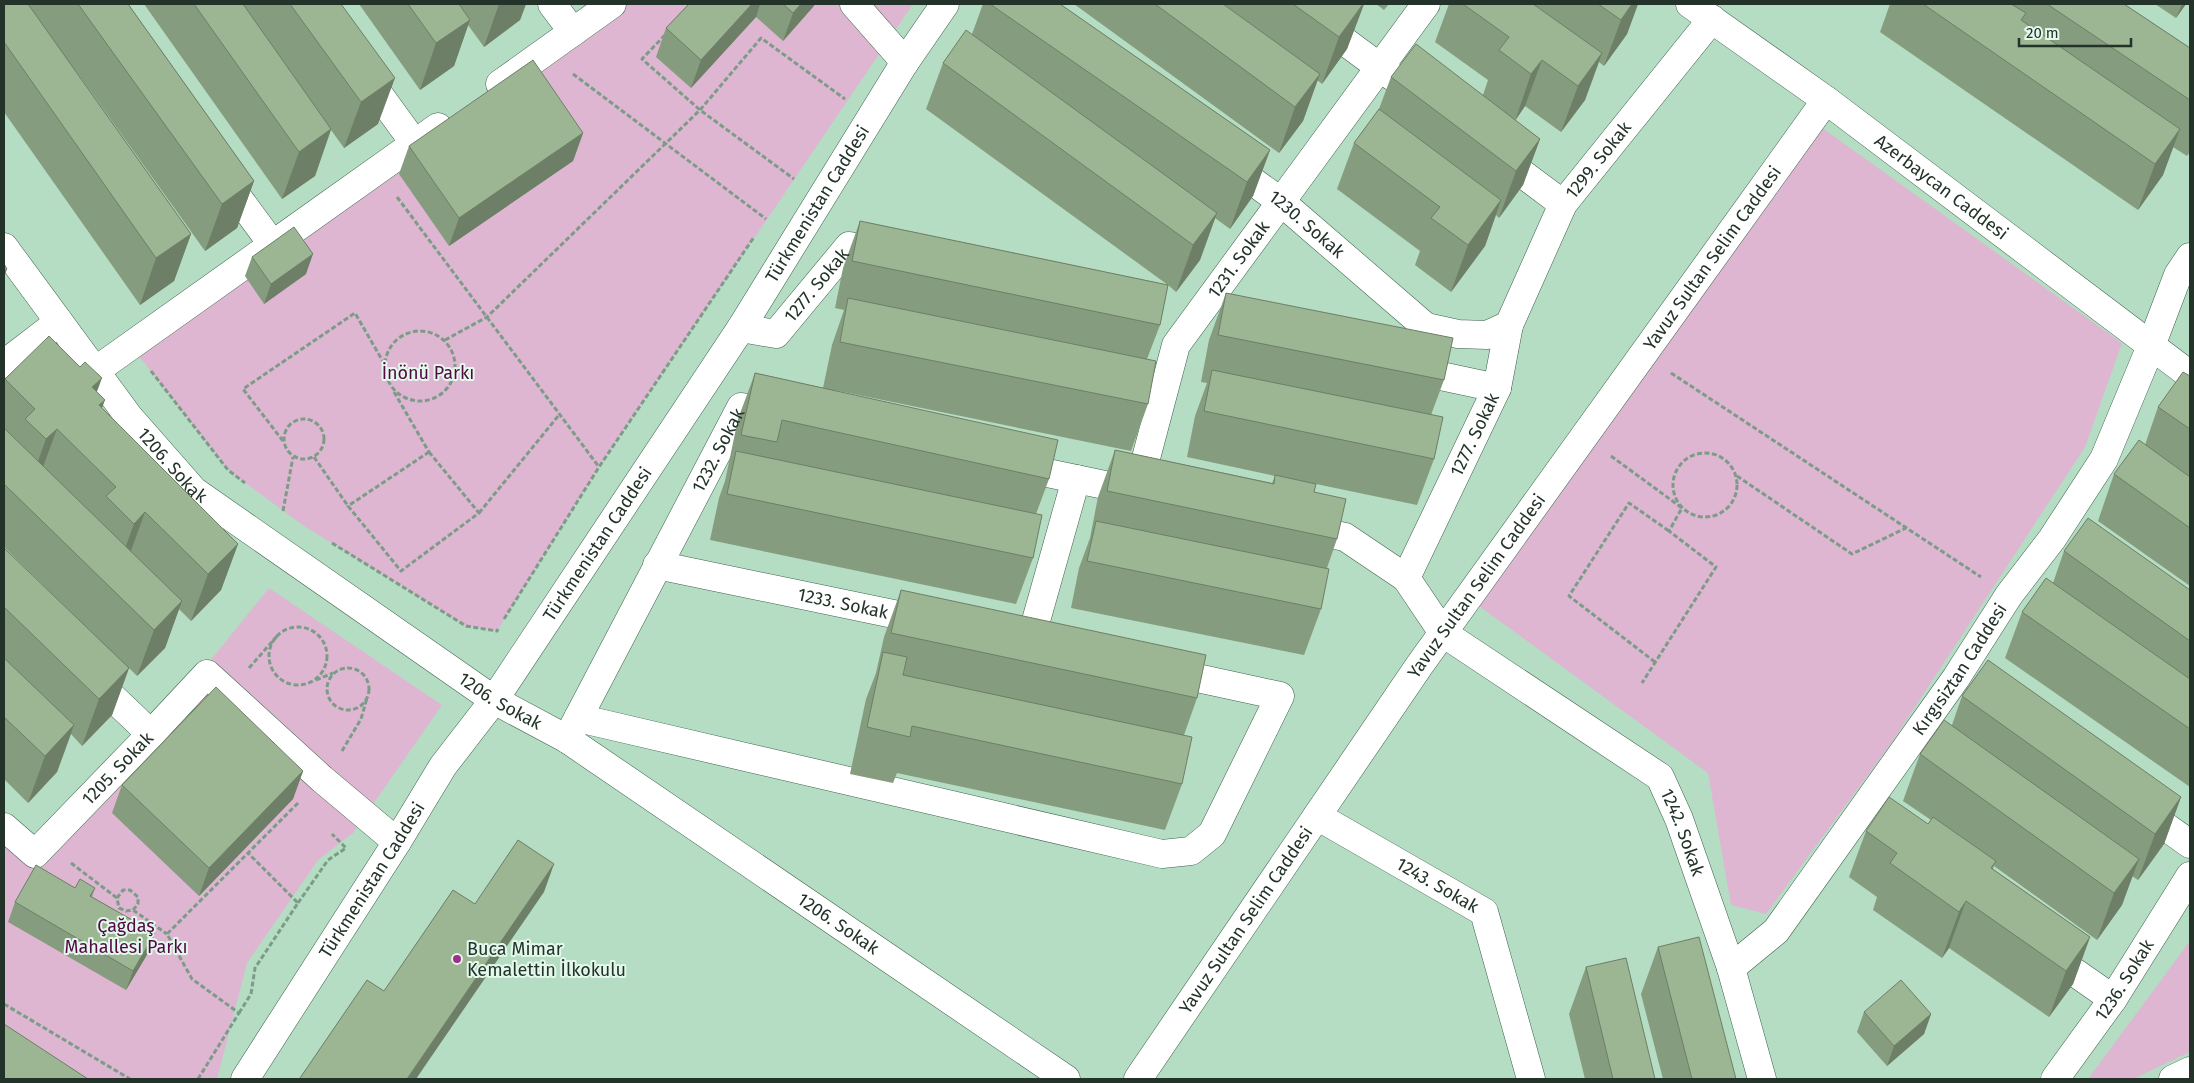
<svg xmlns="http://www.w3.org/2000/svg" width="2194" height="1083" font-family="'Fira Sans',sans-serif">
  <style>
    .green { fill: #deb6d2 }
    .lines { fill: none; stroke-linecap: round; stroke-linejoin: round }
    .minor-casing { stroke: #3e624c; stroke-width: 29 }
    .major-casing { stroke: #3e624c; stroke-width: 29 }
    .path { stroke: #7c9c88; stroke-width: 3; stroke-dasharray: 5 2.5; stroke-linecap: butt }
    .minor { stroke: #fff; stroke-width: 28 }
    .major { stroke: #fff; stroke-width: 28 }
    .wall { fill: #869c7e }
    .shaded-wall { fill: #6d7f66 }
    .building { fill: #9cb592; stroke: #6d7f66 }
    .poi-dot { fill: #a02e8a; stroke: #e4f8eb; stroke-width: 2 }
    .labels { text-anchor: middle; stroke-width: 4; stroke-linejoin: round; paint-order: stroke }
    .street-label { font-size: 18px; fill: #233329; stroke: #e4f8eb }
    .park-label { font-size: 18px; fill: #500944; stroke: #e4f8eb }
    .poi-label { font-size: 18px; fill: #233329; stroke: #e4f8eb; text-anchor: start }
  </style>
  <rect width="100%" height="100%" fill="#b4ddc3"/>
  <g class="green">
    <polygon points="612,4 913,4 599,467 497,631 466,626 304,526 228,470 131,346"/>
    <polygon points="1821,127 2122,343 2085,447 1892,742 1766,914 1731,905 1708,773 1468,598"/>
    <polygon points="269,588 442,705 353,833 318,860 247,963 217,1079 76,1079 4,1036 4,827 34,854 151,734"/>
    <polygon points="2190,941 2190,1052 2133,1079 2088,1079"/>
  </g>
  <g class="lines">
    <g class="minor-casing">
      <g id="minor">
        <polyline points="552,4 573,32"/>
        <polyline points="854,4 905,62"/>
        <polyline points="1294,4 1393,77"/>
        <polyline points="364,74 415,144"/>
        <polyline points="500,84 612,4"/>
        <path id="s1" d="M1496 154 1563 204 1712 19"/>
        <path id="s2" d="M1226 162 1280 201 1426 327 1458 334 1487 335 1509 325 1563 204"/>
        <polyline points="222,176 273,245"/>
        <path id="s3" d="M4 247 129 417 194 491 494 700 567 739 1066 1079"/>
        <path id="s4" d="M741 328 776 334 849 246 887 254"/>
        <polyline points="4,364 59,322"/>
        <polyline points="95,371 438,127"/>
        <polyline points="1497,388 1509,325"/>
        <polyline points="1014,466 1138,492"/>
        <path id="s5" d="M1137 492 1176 345 1426 4"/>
        <path id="s6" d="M1302 528 1345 537 1406 578 1443 633 1660 777 1679 819 1731 968 1762 1079"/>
        <path id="s7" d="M657 565 927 621"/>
        <path id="s8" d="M1406 578 1497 388 1408 369"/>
        <polyline points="1016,639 1030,642 1076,479"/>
        <polyline points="578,718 1162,854 1191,851 1212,834 1280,696 1165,671"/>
        <polyline points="151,734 207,674 322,779 397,842"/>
        <path id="s9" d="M567 739 741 407 779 415"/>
        <polyline points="2138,807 2190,844"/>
        <path id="s10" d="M1317 816 1484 912 1531 1079"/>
        <path id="s11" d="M4 827 35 854 151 734 89 675"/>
        <polyline points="2047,953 2113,999"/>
        <path id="s12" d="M1731 968 1776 931 1956 678 2009 595 2052 539 2104 459 2151 346 2178 275 2190 257"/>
        <path id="s13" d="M2055 1079 2113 999 2190 876"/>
        <polyline points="2173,1079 2190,1071"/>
      </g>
    </g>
    <g class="major-casing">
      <g id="major">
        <path id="s14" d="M1690 4 1826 100 2190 375"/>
        <path id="s15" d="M245 1079 397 842 443 766 494 700 741 328 905 62 945 4"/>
        <path id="s16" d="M1138 1079 1419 666 1826 100"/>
      </g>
    </g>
    <g class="path">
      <polyline points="665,35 642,59 700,110 794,179"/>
      <polyline points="573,74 766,219"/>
      <polyline points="397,197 599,467"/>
      <circle cx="420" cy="366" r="35"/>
      <polyline points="445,340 487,317 700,110 761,38 845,99"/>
      <polyline points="151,371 228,470 245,483"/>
      <polyline points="1671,373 1981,577"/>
      <polyline points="394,392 429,452"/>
      <circle cx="304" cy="439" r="20"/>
      <polyline points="283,441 243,389 355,313 385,365"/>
      <polygon points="429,452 479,513 401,571 348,506"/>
      <circle cx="1705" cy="485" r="32"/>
      <polyline points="1611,456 1682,508 1669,531 1716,567 1642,683"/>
      <polyline points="314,457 348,506"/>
      <polyline points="1737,476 1852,554 1906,528"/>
      <polyline points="283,511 293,457"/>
      <polyline points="479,513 559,415"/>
      <polyline points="332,543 466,626 497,631 498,629"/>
      <polyline points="504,619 599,467 754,237"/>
      <circle cx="298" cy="656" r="29"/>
      <polyline points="1655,662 1569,596 1629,503 1669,531"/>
      <polyline points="249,668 278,635"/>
      <circle cx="348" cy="689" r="21"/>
      <polyline points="316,680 333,673"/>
      <polyline points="342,751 361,719 367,698"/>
      <polyline points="71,863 117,898"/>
      <polyline points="298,903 328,860 346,848 332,834"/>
      <polyline points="133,910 138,904 138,897 130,890 123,890 117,898 119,908 126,911 133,910 167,934"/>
      <polyline points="4,1004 130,1079"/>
      <polyline points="239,1013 251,994 255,968 298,903 248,853"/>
      <polyline points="198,1079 239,1013 192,979 167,934 299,802"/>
    </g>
    <use href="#minor" class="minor"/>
    <use href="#major" class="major"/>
  </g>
  <g class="wall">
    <polygon points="4,4 128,4 254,181 237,228 205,251 69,61 191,234 174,281 140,305 4,112"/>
    <polygon points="144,4 341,4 378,124 344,148 331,130 315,176 282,199"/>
    <polygon points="359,4 526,4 520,20 484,47 468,25 454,66 420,90"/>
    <polygon points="689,4 815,4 813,7 783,41 756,17 691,88 656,57 666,28"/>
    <polygon points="983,4 1060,4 1270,150 1253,196 1230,229 1215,218 1200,260 1176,292 1168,285 1160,325 1147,359 1148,404 1131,451 834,390 1049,479 1036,514 1033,558 1016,604 710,540 719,498 725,481 738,419 755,373 823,388 832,345 844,310 835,308 843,268 860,221 1168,285 926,109 943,63 972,34"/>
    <polygon points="1074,4 1364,4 1347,49 1322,84 1317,80 1303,121 1279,153"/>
    <polygon points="1376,4 1389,4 1384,10"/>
    <polygon points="1449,4 1638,4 1627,34 1604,66 1599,62 1585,100 1561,132 1525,106 1515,120 1540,139 1523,185 1499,218 1496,215 1485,246 1451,292 1415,265 1420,251 1337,189 1354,143 1379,109 1391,77 1483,95 1488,80 1435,42"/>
    <polygon points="1890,4 2124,4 2190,48 2190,152 2187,156 2173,147 2163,175 2138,210 1880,32"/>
    <polygon points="2155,4 2186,4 2176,18"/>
    <polygon points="583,133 573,161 449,246 399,174 409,146"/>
    <polygon points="252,257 306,274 264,304 245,276"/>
    <polygon points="1226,293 1444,380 1431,415 1434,459 1417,505 1316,484 1314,492 1337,539 1327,568 1321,609 1304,655 1071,608 1079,568 1090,538 1098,497 1115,450 1272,483 1275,476 1187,457 1195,416 1207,383 1201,382 1209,340"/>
    <polygon points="2190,376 2190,586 2098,521 2114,474 2145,445 2158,407"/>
    <polygon points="5,379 97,392 102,408 238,544 221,590 191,621 179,609 165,648 137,676 129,668 112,715 82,746 71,734 57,772 28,803 4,779 4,548 124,664 4,547 4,383"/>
    <polygon points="2064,551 2190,590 2190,787 2005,658 2022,612 2053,583"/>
    <polygon points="901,590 1197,698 1184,735 1182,784 1165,830 897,773 893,783 850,774 866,699 876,673 884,637"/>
    <polygon points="1962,696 2181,797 2164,844 2138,880 2132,876 2122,905 2097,940 1994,866 1993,869 2090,937 2073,984 2049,1017 1949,948 1942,958 1873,910 1877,897 1849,877 1866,831 1928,824 1931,820 1903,801 1920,754 1952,725"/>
    <polygon points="303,771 293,799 199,896 112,813 122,785"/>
    <polygon points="75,888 95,888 92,897 155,933 148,953 126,990 8,922 15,902"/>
    <polygon points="1658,947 1736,1079 1663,1079 1641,994"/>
    <polygon points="1586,967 1655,1079 1585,1079 1569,1014"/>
    <polygon points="1864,1012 1931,1014 1924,1034 1887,1066 1857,1032"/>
  </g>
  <g class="shaded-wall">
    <polygon points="499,4 526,4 520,20 484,47"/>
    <polygon points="752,4 760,4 756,17 691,88 701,60"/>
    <polygon points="801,4 815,4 813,7 783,41 793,13"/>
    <polygon points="1364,4 1347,49 1322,84 1339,37"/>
    <polygon points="1632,4 1638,4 1627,34 1604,66 1621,20"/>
    <polygon points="2182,4 2186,4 2176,18"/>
    <polygon points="470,20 454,66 420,90 436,43"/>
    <polygon points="1602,53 1585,100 1561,132 1578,86"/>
    <polygon points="1542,60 1525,106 1515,121 1531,74"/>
    <polygon points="1320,74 1303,121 1279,153 1295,107"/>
    <polygon points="395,78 378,124 344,148 361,102"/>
    <polygon points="331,129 315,176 282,199 299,152"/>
    <polygon points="2180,129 2163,175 2138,210 2155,164"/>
    <polygon points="583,133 573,161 449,246 459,218"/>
    <polygon points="1540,139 1523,185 1499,218 1516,171"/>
    <polygon points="1270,150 1253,196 1230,229 1247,182"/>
    <polygon points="254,181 237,228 205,251 222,204"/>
    <polygon points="1501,200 1485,246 1451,292 1468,245"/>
    <polygon points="1217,213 1200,260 1176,292 1193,245"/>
    <polygon points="191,234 174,281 140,305 156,258"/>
    <polygon points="313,254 306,274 264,304 271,284"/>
    <polygon points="7,269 4,278 4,271"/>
    <polygon points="102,378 85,424 92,387"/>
    <polygon points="105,400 88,446 99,405"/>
    <polygon points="57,429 40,475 29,486 46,439"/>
    <polygon points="145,512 128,559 117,570 134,524"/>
    <polygon points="238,544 221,590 191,621 208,574"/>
    <polygon points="182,601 165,648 137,676 154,630"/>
    <polygon points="129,668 112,715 82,746 99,699"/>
    <polygon points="74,725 57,772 28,803 45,756"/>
    <polygon points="303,771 293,799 199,896 209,868"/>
    <polygon points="2181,797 2164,844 2138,880 2155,834"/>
    <polygon points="2139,859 2122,905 2097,940 2114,893"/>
    <polygon points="554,864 544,892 416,1079 407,1079"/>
    <polygon points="1966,901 1949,948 1942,958 1959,912"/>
    <polygon points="155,933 148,953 126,990 133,971"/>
    <polygon points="2090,937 2073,984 2049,1017 2066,971"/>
    <polygon points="1931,1014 1924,1034 1887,1066 1894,1046"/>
  </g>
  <g class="building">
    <polygon points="4,4 28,4 191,234 156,258 4,42"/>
    <polygon points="78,4 128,4 254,181 222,204"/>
    <polygon points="194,4 243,4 331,129 299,152"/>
    <polygon points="290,4 341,4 395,78 361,102"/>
    <polygon points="408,4 459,4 470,20 436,43"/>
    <polygon points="689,4 752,4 701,60 666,28"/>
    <polygon points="783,4 801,4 793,13"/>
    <polygon points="990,4 1060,4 1270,150 1247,182"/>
    <polygon points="1155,4 1223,4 1320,74 1295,107"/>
    <polygon points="1293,4 1363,4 1339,37"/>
    <polygon points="1463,4 1533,4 1602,53 1578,86 1542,60 1531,74 1499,50 1509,37"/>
    <polygon points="1598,4 1632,4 1621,20"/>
    <polygon points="1923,4 2011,4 2026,13 2021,20 2180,129 2155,164"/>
    <polygon points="2047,4 2124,4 2190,48 2190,100"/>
    <polygon points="966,30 1217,213 1193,245 943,63"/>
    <polygon points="1416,44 1540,139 1516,171 1391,77"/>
    <polygon points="533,60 583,133 459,218 409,146"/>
    <polygon points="1379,109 1501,200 1468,245 1431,218 1440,207 1354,143"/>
    <polygon points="860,221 1168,285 1160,325 852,261"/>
    <polygon points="294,227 313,254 271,284 252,257"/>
    <polygon points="4,264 7,269 4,271"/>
    <polygon points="1226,293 1453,338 1444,380 1218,335"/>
    <polygon points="848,298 1156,361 1148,404 840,342"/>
    <polygon points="49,336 80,367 85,362 102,378 92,387 105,400 99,405 238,544 208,574 145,512 134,524 106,496 116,487 57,429 46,439 25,419 35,409 5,379"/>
    <polygon points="1212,370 1443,417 1434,459 1204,411"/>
    <polygon points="2183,372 2190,376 2190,429 2158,407"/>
    <polygon points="755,373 1058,440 1049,479 782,420 777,442 741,435"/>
    <polygon points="4,428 182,601 154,630 4,484"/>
    <polygon points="2139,440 2190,477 2190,528 2114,474"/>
    <polygon points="1115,450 1274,484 1275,475 1316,484 1314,492 1346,499 1337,539 1107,491"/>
    <polygon points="736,451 1042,515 1033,558 727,494"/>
    <polygon points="2088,518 2190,590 2190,641 2064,551"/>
    <polygon points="1096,521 1329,569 1321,609 1087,561"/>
    <polygon points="4,548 129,668 99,699 4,607"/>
    <polygon points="2046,578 2190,679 2190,729 2022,612"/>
    <polygon points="901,590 1206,655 1197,698 891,633"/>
    <polygon points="883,652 907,657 903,675 1192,737 1182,784 912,726 910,737 867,727"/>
    <polygon points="4,658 74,725 45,756 4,717"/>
    <polygon points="1988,660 2181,797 2155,834 1962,696"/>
    <polygon points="216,687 303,771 209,868 122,785"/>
    <polygon points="1944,720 2139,859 2114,893 1920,754"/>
    <polygon points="1889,797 1928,824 1933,817 1996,861 1991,868 2090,937 2066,971 1966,901 1959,912 1890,863 1897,853 1866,831"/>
    <polygon points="518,840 554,864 407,1079 302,1079 300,1078 367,980 384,991 453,890 475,904"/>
    <polygon points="36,865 75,888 80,879 95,888 90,896 155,933 133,971 15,902"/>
    <polygon points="1699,937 1736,1079 1692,1079 1658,947"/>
    <polygon points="1626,958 1655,1079 1613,1079 1586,967"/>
    <polygon points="1901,980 1931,1014 1894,1046 1864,1012"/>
    <polygon points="4,1024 88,1079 4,1079"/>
  </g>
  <circle class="poi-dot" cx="457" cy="959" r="5"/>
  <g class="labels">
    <g class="street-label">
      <text dy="6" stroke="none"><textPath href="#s1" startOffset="140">1299. Sokak</textPath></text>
      <text dy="6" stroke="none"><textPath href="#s14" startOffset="311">Azerbaycan Caddesi</textPath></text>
      <text dy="6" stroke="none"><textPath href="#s15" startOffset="1046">Türkmenistan Caddesi</textPath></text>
      <text dy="6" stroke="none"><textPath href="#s2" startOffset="102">1230. Sokak</textPath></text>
      <text dy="6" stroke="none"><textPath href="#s16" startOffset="1002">Yavuz Sultan Selim Caddesi</textPath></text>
      <text dy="6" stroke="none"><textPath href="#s5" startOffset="258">1231. Sokak</textPath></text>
      <text dy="6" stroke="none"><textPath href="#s4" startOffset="99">1277. Sokak</textPath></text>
      <text dy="6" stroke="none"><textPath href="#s8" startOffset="159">1277. Sokak</textPath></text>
      <text dy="6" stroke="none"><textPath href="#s9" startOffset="326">1232. Sokak</textPath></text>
      <text dy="6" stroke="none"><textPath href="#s3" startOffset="276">1206. Sokak</textPath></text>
      <text dy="6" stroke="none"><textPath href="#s15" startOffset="641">Türkmenistan Caddesi</textPath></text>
      <text dy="6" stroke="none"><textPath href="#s16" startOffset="598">Yavuz Sultan Selim Caddesi</textPath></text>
      <text dy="6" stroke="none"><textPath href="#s7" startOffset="190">1233. Sokak</textPath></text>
      <text dy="6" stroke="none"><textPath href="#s12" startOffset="378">Kırgısiztan Caddesi</textPath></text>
      <text dy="6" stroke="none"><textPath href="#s3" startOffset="681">1206. Sokak</textPath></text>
      <text dy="6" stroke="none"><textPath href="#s11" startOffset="160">1205. Sokak</textPath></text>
      <text dy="6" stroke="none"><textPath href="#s6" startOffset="504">1242. Sokak</textPath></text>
      <text dy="6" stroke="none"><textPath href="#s15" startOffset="236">Türkmenistan Caddesi</textPath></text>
      <text dy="6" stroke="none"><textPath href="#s10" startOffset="139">1243. Sokak</textPath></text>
      <text dy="6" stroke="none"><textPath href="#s16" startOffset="192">Yavuz Sultan Selim Caddesi</textPath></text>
      <text dy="6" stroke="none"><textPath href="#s3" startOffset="1086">1206. Sokak</textPath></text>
      <text dy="6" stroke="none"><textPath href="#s13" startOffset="121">1236. Sokak</textPath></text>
    </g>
    <g class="park-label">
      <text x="428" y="379">İnönü Parkı</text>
      <text x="126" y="932">Çağdaş<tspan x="126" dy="21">Mahallesi Parkı</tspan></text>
    </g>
    <g class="poi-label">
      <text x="467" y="955">Buca Mimar<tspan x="467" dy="21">Kemalettin İlkokulu</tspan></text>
    </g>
  </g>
  <rect width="2194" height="1083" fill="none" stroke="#233329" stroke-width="10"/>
  <path d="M2019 38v8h112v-8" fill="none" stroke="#233329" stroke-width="2.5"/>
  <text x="2026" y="38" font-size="15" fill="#233329" stroke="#e4f8eb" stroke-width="4" paint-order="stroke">20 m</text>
</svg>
